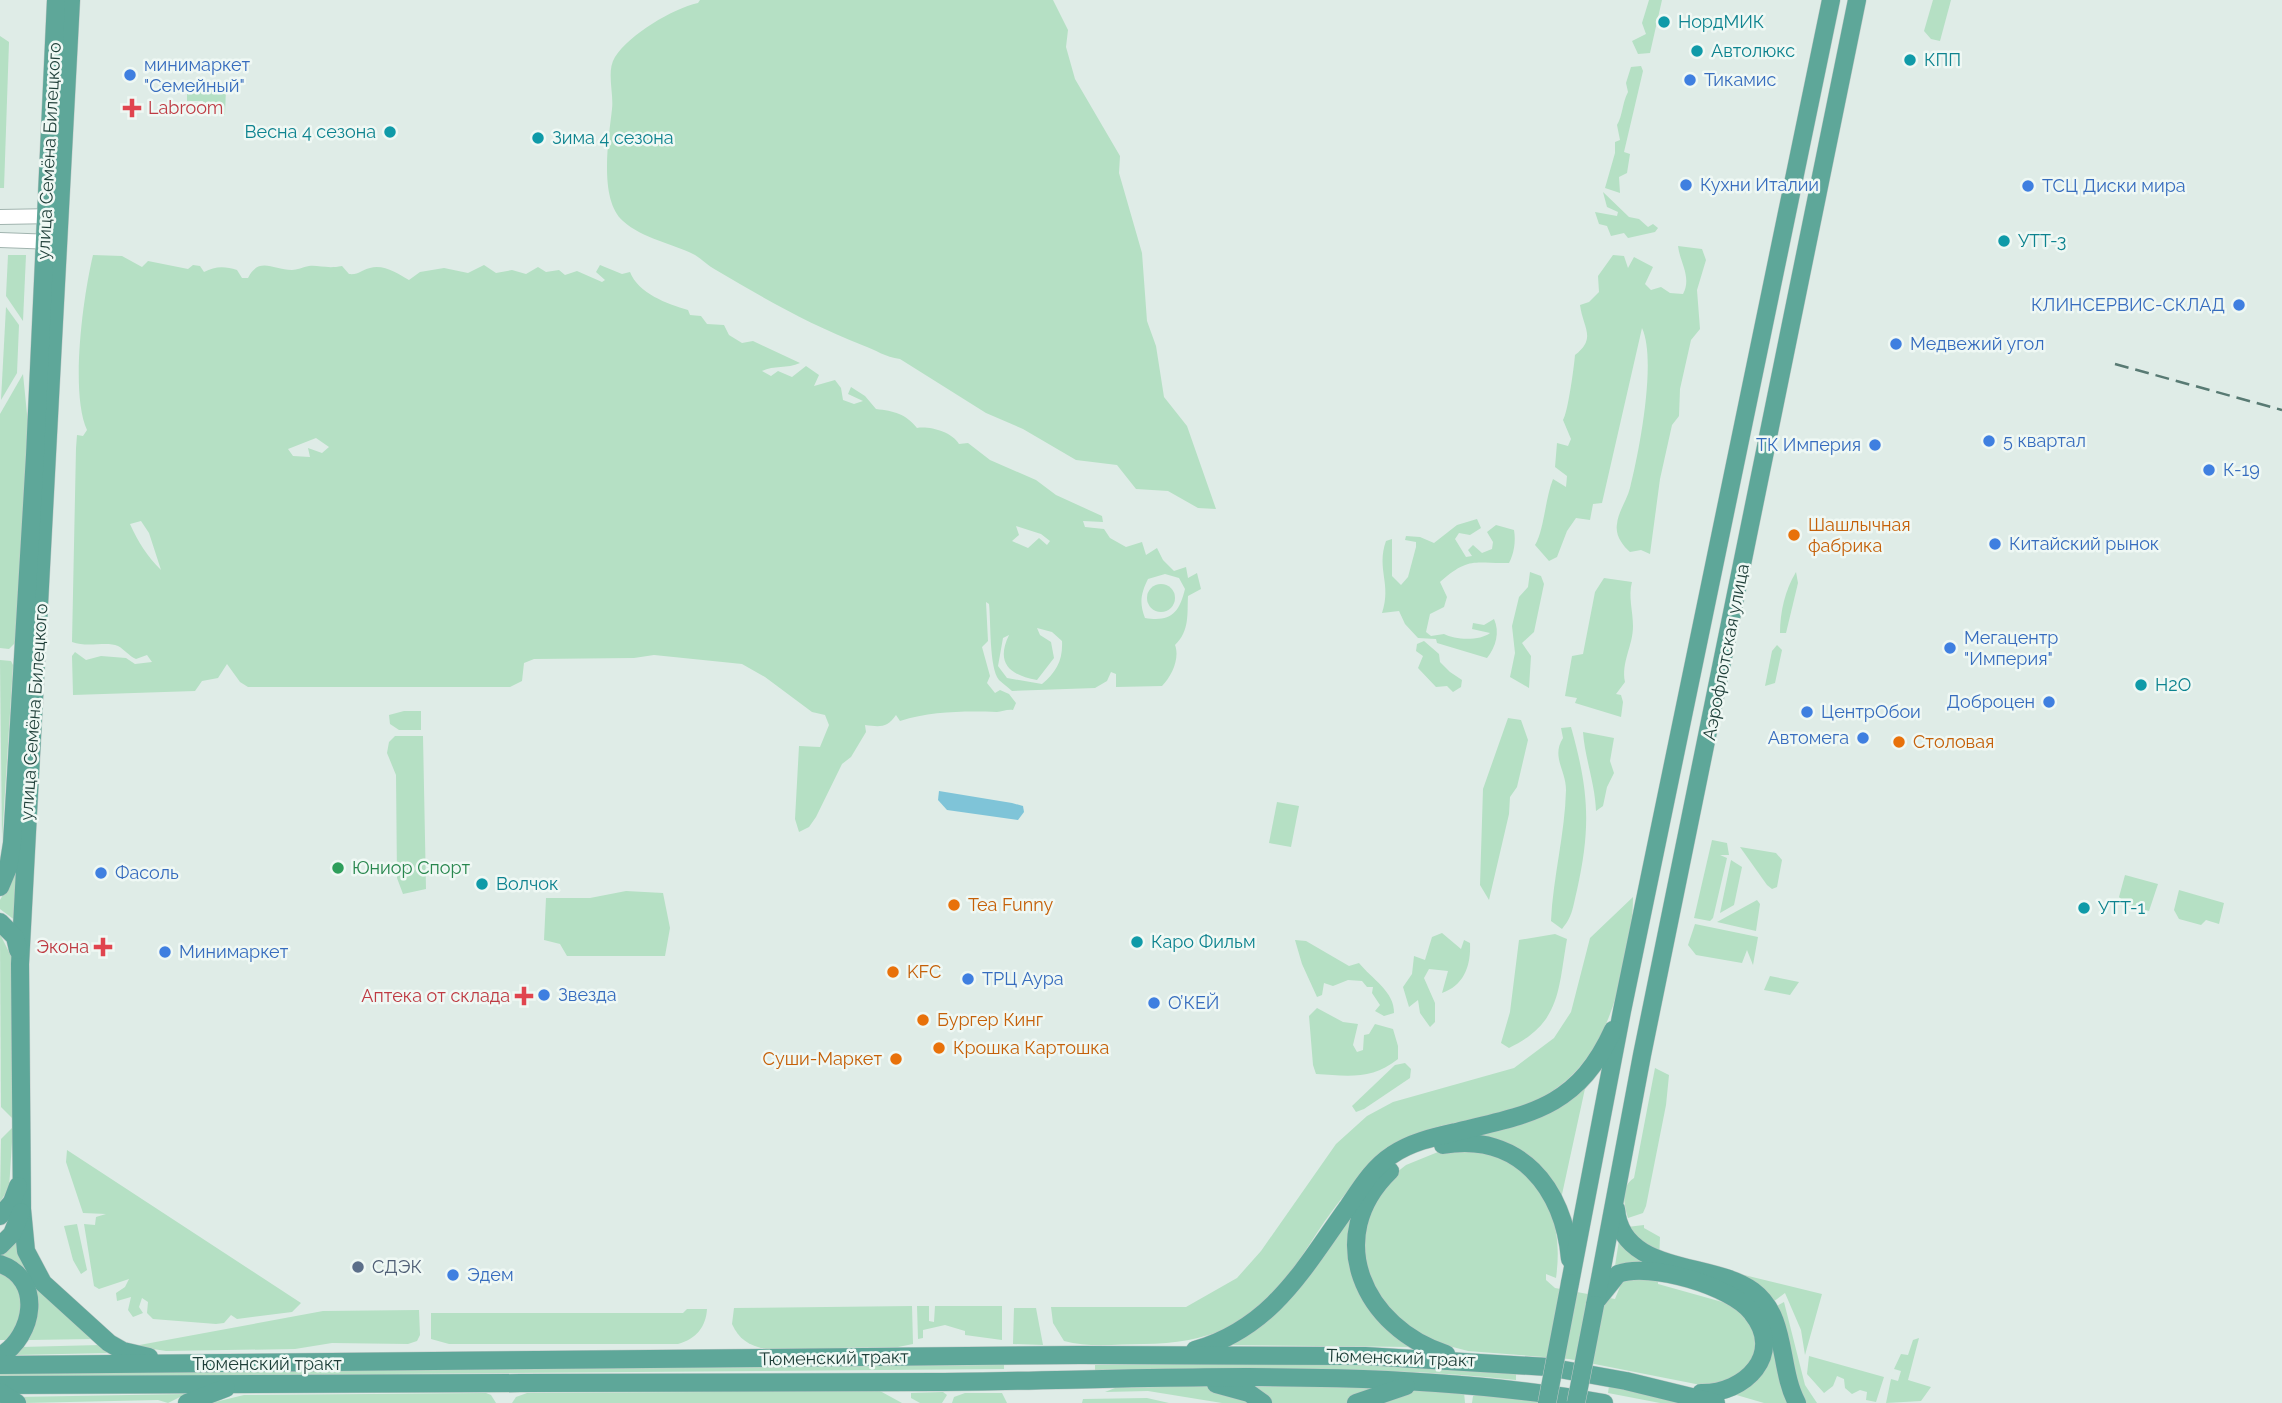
<svg xmlns="http://www.w3.org/2000/svg" width="2282" height="1403" font-family="Raleway,sans-serif">
  <style>
    .green { fill: #b5e0c4; fill-rule: evenodd }
    .water { fill: #7fc4d8 }
    .lines { fill: none; stroke-linecap: round; stroke-linejoin: round }
    .tertiary-casing { stroke: #a1b4af; stroke-width: 16 }
    .primary-casing { stroke: #c0c9c7; stroke-width: 19 }
    .tertiary { stroke: #fff; stroke-width: 14 }
    .primary { stroke: #5ea799; stroke-width: 18 }
    .rail { stroke: #587a73; stroke-width: 2.5; stroke-dasharray: 14 7; stroke-linecap: butt }
    .primary-bridge-casing { stroke: #c0c9c7; stroke-width: 19; stroke-linecap: butt }
    .primary-bridge { stroke: #5ea799; stroke-width: 18 }
    .culture-dot { fill: #0f9aa8; stroke: #eff8f4; stroke-width: 2.5 }
    .shop-dot { fill: #3f7fe0; stroke: #eff8f4; stroke-width: 2.5 }
    .health-dot { fill: #e0444e; stroke: #eff8f4; stroke-width: 2.5 }
    .food-dot { fill: #e8710a; stroke: #eff8f4; stroke-width: 2.5 }
    .leisure-dot { fill: #2e9e5b; stroke: #eff8f4; stroke-width: 2.5 }
    .service-dot { fill: #5c6f8a; stroke: #eff8f4; stroke-width: 2.5 }
    .labels { text-anchor: middle; stroke-width: 5; stroke-linejoin: round; paint-order: stroke }
    .culture-label { font-size: 18px; fill: #0d838f; stroke: #eff8f4; text-anchor: start }
    .shop-label { font-size: 18px; fill: #366cbe; stroke: #eff8f4; text-anchor: start }
    .health-label { font-size: 18px; fill: #be3a42; stroke: #eff8f4; text-anchor: end }
    .street-label { font-size: 18px; fill: #1e3e38; stroke: #eff8f4 }
    .food-label { font-size: 18px; fill: #c56008; stroke: #eff8f4; text-anchor: start }
    .leisure-label { font-size: 18px; fill: #27864d; stroke: #eff8f4; text-anchor: start }
    .service-label { font-size: 18px; fill: #4e5e75; stroke: #eff8f4; text-anchor: start }
  </style>
  <rect width="100%" height="100%" fill="#dfece7"/>
  <g class="green">
    <path d="M700 0H1053L1068 30 1066 47 1075 79 1120 156 1119 173 1142 253 1147 321 1156 346 1164 397 1187 426 1216 509 1198 508 1168 491 1136 489 1117 465 1076 460 1023 429 986 413 900 359C885 357 876 350 862 345 811 325 763 298 716 270 708 266 702 259 695 255 672 243 643 239 623 221 598 199 609 137 612 109 614 93 606 71 615 57 630 34 672 9 698 3Z"/>
    <polygon points="1649,0 1662,0 1650,53 1638,54 1632,41 1646,34 1642,23"/>
    <polygon points="1933,0 1951,0 1940,41 1931,39 1924,31"/>
    <polygon points="0,36 9,42 4,188 0,188"/>
    <path d="M1641 66 1643 71 1624 152 1630 154 1627 173 1619 177 1620 193 1605 188 1615 153V142L1620 140 1617 125C1623 115 1622 103 1628 92L1626 83 1631 67Z"/>
    <polygon points="187,86 226,88 225,115 203,114 203,101 187,101"/>
    <polygon points="1603,192 1629,217 1639,219 1648,227 1653,224 1658,228 1655,232 1628,238 1624,233 1611,236 1607,226 1599,224 1595,212 1617,216 1618,212 1607,207"/>
    <path d="M1678 246 1702 249 1706 260 1697 290 1700 329 1691 340 1680 389 1679 416 1672 425 1660 479 1650 554 1641 550 1630 552C1622 545 1615 535 1617 524 1618 512 1627 500 1630 488 1639 453 1657 360 1642 328L1602 503 1593 504 1590 520 1576 518 1567 531 1557 557 1549 561 1535 545C1544 531 1545 499 1553 479L1566 487 1567 476 1555 467 1557 443 1568 446 1571 439 1563 420C1568 412 1574 367 1575 355 1597 338 1583 328 1580 305L1589 302 1599 292 1598 276 1613 255 1624 256 1628 268 1634 257 1653 267 1645 284 1651 290 1661 287 1670 293 1683 294C1692 277 1680 263 1678 246Z"/>
    <polygon points="8,255 26,255 23,321 6,296"/>
    <path d="M93 255 122 256 142 267 148 261 188 269 193 265 200 266 204 272C215 266 225 266 237 270L242 278H248C259 256 273 270 292 270 297 270 303 267 309 266 319 265 327 269 342 266L349 274C359 275 361 270 370 268 384 264 398 274 409 280L420 272 444 268 468 273 484 265 496 273 512 270 526 274 538 267 546 272 559 270 565 275 577 271 602 282 605 280 596 272 600 265 622 274 630 272C638 293 667 304 688 310L690 315 701 316 707 324 724 325 729 335 742 343 753 341 800 363C787 369 774 365 762 371L771 376 778 371 792 377 806 366 819 375 814 386 835 380 841 388 843 400 854 404 863 401 848 394 851 387 865 396 876 409C894 411 906 414 917 428 930 426 952 432 959 444L968 443 990 460 1036 480 1056 495 1102 516 1103 522 1083 521 1085 527 1104 529 1110 538 1126 547 1142 542 1146 555 1157 548 1163 560 1174 571 1186 567 1188 578 1197 573 1201 589 1188 596C1187 613 1190 631 1175 645 1180 658 1172 676 1162 686L1116 687V674L1111 672 1107 681 1095 688 1012 691C1008 687 1003 684 999 680 989 668 991 621 989 604L986 602 988 641 982 647 990 676 987 683 995 693 1000 690 1009 694 1016 703 1013 710C1007 709 1002 712 997 712 966 711 932 711 900 721L896 715C887 728 880 727 865 725L866 732 851 757 842 764 816 817 809 827 799 832 795 819 799 746 820 747 829 725 825 715 812 712 765 677 742 664 654 655 634 658 534 659 524 663 522 681 510 687H248L240 682 227 664 218 678 202 681 195 691 73 695 72 656 75 652 86 660 101 656 126 658 135 664 152 662 147 655 136 659C129 656 124 649 118 646 106 641 88 648 72 642L76 448 77 435 83 436 87 430C70 393 83 297 93 255ZM316 438 329 447 322 453 308 448 310 457 293 456 288 449ZM141 521 149 533 161 570C147 556 138 542 130 524ZM1016 526 1041 534 1050 541 1047 545 1039 538 1028 548 1012 541 1019 535ZM1165 574 1179 578 1185 589C1179 614 1170 622 1145 618 1139 603 1141 593 1148 579ZM1037 628 1052 632 1062 641C1063 661 1056 672 1042 684L1007 678 998 666 1003 638 1009 635C996 662 1008 675 1037 680L1054 658 1051 642 1040 635Z"/>
    <polygon points="6,307 19,325 17,373 1,400"/>
    <polygon points="23,374 28,424 15,643 9,649 0,648 0,414"/>
    <path d="M1477 519 1481 528 1470 535 1459 533 1455 539 1466 557 1472 556 1468 550 1473 545 1482 553 1492 549 1493 542 1487 532 1496 525 1514 530C1516 541 1514 554 1509 563 1474 564 1470 556 1440 582L1447 597 1444 607 1430 614 1426 632 1431 636 1444 634C1455 640 1480 641 1490 633L1472 629 1473 623 1484 625 1494 619C1500 632 1496 647 1487 658L1437 643 1436 639 1418 638 1405 624 1399 611 1382 613C1392 584 1376 569 1386 541L1392 539V576L1401 585 1408 577 1416 547V542L1405 540 1406 536 1420 537 1434 543 1457 525Z"/>
    <polygon points="1530,572 1541,576 1544,584 1534,632 1522,643 1531,656 1529,688 1510,677 1515,653 1512,626 1519,597 1528,587"/>
    <path d="M1796 572 1798 583 1786 633H1780C1780 612 1785 590 1796 572Z"/>
    <path d="M1604 578 1632 582C1628 596 1633 611 1633 626 1633 646 1621 662 1625 682L1616 694 1621 695 1623 702 1621 717 1575 703 1577 698 1565 696 1572 656 1583 654 1595 592Z"/>
    <circle cx="1161" cy="598" r="14"/>
    <polygon points="1424,641 1439,654 1440,662 1450,672 1462,680 1461,687 1453,692 1447,686 1436,687 1418,668 1423,656 1416,651 1417,644"/>
    <polygon points="1777,645 1782,650 1775,683 1765,686 1772,651"/>
    <polygon points="0,660 11,661 13,665 2,840"/>
    <polygon points="404,711 421,711 421,730 399,730 390,724 389,715"/>
    <polygon points="1508,718 1521,720 1528,740 1517,787 1510,797 1509,814 1489,900 1480,885 1483,789"/>
    <path d="M1571 727C1589 791 1591 827 1577 890 1573 906 1573 916 1562 929L1551 921C1553 877 1565 834 1566 790 1566 770 1551 757 1563 738L1561 728Z"/>
    <path d="M1583 732 1614 738 1610 761 1614 773 1607 787 1603 806 1596 811C1595 783 1585 759 1583 732Z"/>
    <polygon points="395,736 423,736 426,889 403,894 397,878 396,775 387,753 389,742"/>
    <polygon points="1277,802 1299,806 1291,847 1269,843"/>
    <polygon points="1712,840 1727,843 1729,855 1720,855 1727,858 1713,918 1710,921 1694,918"/>
    <polygon points="19,844 16,921 0,909 0,900 15,873"/>
    <polygon points="1740,847 1776,853 1782,860 1777,887 1772,889 1767,885"/>
    <polygon points="1731,860 1742,867 1734,905 1720,913"/>
    <polygon points="2125,875 2158,884 2149,911 2125,904 2119,897"/>
    <polygon points="2179,890 2224,903 2219,924 2206,920 2201,925 2179,919 2174,910"/>
    <polygon points="626,891 663,893 670,928 665,956 567,956 560,944 544,940 546,898 590,898"/>
    <path d="M1633 897C1633 922 1628 945 1623 970 1608 1035 1583 1085 1516 1109 1482 1121 1442 1121 1409 1137 1400 1141 1392 1150 1384 1156 1287 1232 1301 1343 1143 1344 1117 1344 1089 1348 1064 1341L1053 1323 1051 1307H1186L1237 1278 1261 1251 1336 1144 1367 1116 1393 1102 1514 1068 1554 1038 1571 1012 1590 938Z"/>
    <polygon points="1757,900 1760,904 1756,931 1717,922"/>
    <polygon points="1695,924 1758,937 1753,965 1747,950 1742,963 1696,955 1688,945"/>
    <path d="M1442 933 1461 949 1464 940 1470 943C1471 966 1464 985 1442 993L1448 971 1429 969 1424 978 1435 1003V1022L1430 1027 1420 1013 1418 1000 1409 1007 1403 987 1412 974 1414 956 1425 960 1432 937Z"/>
    <polygon points="0,934 12,958 12,1118 1,1107"/>
    <path d="M1555 934 1567 939C1558 990 1561 1023 1509 1048L1501 1043 1510 1012 1519 940Z"/>
    <path d="M1295 940 1306 941 1349 966 1359 963C1371 978 1395 992 1394 1013L1384 1016 1375 1011 1380 1005 1372 993 1373 987H1367L1362 981 1348 980 1333 986 1324 983 1322 995 1317 997 1302 964Z"/>
    <polygon points="1770,976 1799,982 1790,995 1764,990"/>
    <path d="M1317 1008 1343 1022 1358 1024 1353 1045 1357 1052 1363 1050 1364 1035 1369 1034 1375 1024 1393 1029 1398 1046V1059C1372 1080 1348 1076 1316 1074L1313 1065 1309 1016Z"/>
    <polygon points="1405,1063 1411,1069 1410,1078 1364,1109 1356,1112 1352,1106 1395,1065"/>
    <path d="M1655 1068 1669 1075 1666 1105 1646 1206 1643 1213 1628 1218C1624 1204 1620 1187 1634 1178Z"/>
    <polygon points="1586,1084 1561,1199 1542,1171 1452,1138"/>
    <polygon points="13,1127 9,1188 0,1202 1,1139"/>
    <path d="M1460 1149C1473 1151 1491 1152 1502 1158 1550 1184 1563 1228 1556 1278L1546 1274V1280L1555 1288 1615 1299 1623 1279 1621 1269 1615 1266 1619 1240 1627 1227 1644 1225V1228L1660 1237 1658 1284 1733 1305 1749 1320 1756 1341 1755 1354 1744 1373 1711 1387 1569 1359 1468 1351 1430 1341 1390 1314 1370 1283 1362 1245 1371 1207 1392 1176 1406 1165 1438 1152Z"/>
    <polygon points="67,1150 301,1303 292,1312 237,1319 231,1315 224,1323 216,1324 153,1319 147,1313 148,1302 142,1298 139,1307 143,1313 133,1317 128,1310 131,1297 117,1301 116,1293 125,1287 129,1279 99,1289 94,1286 84,1224 95,1225 96,1217 106,1214 83,1213 66,1162"/>
    <polygon points="1374,1182 1354,1267 1415,1347 1224,1345 1250,1330"/>
    <polygon points="77,1224 87,1270 81,1274 73,1260 64,1226"/>
    <polygon points="18,1240 93,1339 29,1340 37,1312 0,1257"/>
    <polygon points="0,1272 14,1281 24,1306 11,1340 0,1340"/>
    <polygon points="1740,1274 1822,1294 1805,1355 1801,1330 1785,1293 1773,1302 1743,1280"/>
    <polygon points="1784,1302 1805,1385 1817,1403 1804,1403 1775,1307"/>
    <path d="M912 1306 913 1344 898 1347 766 1349C750 1346 739 1340 732 1324L734 1308Z"/>
    <polygon points="917,1306 929,1306 929,1321 934,1322 935,1306 1002,1306 1002,1340 965,1335 965,1331 945,1325 923,1330 923,1338 918,1339"/>
    <polygon points="1014,1308 1036,1308 1043,1345 1013,1344"/>
    <path d="M687 1309H707C706 1327 696 1339 678 1344H449L431 1339V1313H683Z"/>
    <polygon points="1764,1309 1791,1403 1764,1403 1733,1394 1766,1355"/>
    <polygon points="419,1310 420,1335 417,1341 408,1344 332,1343 295,1349 166,1351 134,1346 323,1311"/>
    <polygon points="1919,1338 1908,1380 1931,1387 1921,1401 1886,1403 1891,1379 1898,1381 1901,1371 1894,1369 1901,1354 1908,1355 1913,1340"/>
    <polygon points="100,1345 109,1353 16,1355 21,1347"/>
    <polygon points="1809,1356 1884,1377 1876,1402 1866,1400 1867,1392 1860,1390 1852,1394 1845,1388 1844,1379 1837,1376 1833,1386 1824,1393 1807,1374"/>
    <path d="M1364 1364 1516 1372V1380C1376 1365 1236 1369 1095 1370V1365Z"/>
    <polygon points="1004,1365 1004,1369 0,1377 0,1373"/>
    <polygon points="1209,1386 1251,1403 1222,1403 1148,1391 1105,1392 1115,1388"/>
    <polygon points="1345,1386 1377,1388 1348,1403 1268,1403 1245,1387"/>
    <polygon points="1609,1386 1687,1403 1660,1403 1608,1393"/>
    <polygon points="1407,1390 1464,1392 1465,1403 1369,1403"/>
    <polygon points="880,1391 902,1403 512,1403 516,1397 527,1393"/>
    <polygon points="943,1392 947,1395 942,1403 920,1403 911,1398 911,1393"/>
    <polygon points="486,1393 491,1395 496,1403 211,1403 244,1395"/>
    <polygon points="965,1393 1002,1393 1007,1403 952,1403 954,1397"/>
    <polygon points="186,1394 168,1403 158,1400 25,1403 16,1397"/>
    <polygon points="1479,1394 1557,1403 1472,1403 1473,1396"/>
    <polygon points="1147,1398 1169,1403 1082,1403 1083,1399"/>
  </g>
  <polygon class="water" points="939,791 1012,803 1023,806 1024,812 1018,820 947,810 938,800"/>
  <g class="lines">
    <g class="tertiary-casing">
      <g id="tertiary">
        <polyline points="0,217 55,216"/>
        <polyline points="0,240 54,242"/>
      </g>
    </g>
    <g class="primary-casing">
      <g id="primary">
        <polyline points="71,0 20,964 22,1209 26,1251 43,1283 109,1343 123,1351 149,1357"/>
        <polyline points="0,887 8,868 12,843 35,455 56,0"/>
        <polyline points="0,922 15,937 18,950"/>
        <path d="M1443 1145C1519 1132 1564 1188 1570 1259"/>
        <path d="M1390 1171C1322 1237 1364 1328 1446 1354"/>
        <path d="M1616 1209C1621 1275 1713 1261 1753 1291 1788 1317 1778 1368 1797 1403"/>
        <polyline points="0,1216 12,1202 18,1186"/>
        <polyline points="0,1246 12,1234 21,1212"/>
        <path d="M0 1264C44 1279 34 1336 0 1356"/>
        <polyline points="1570,1283 1622,1011 1831,0"/>
        <path d="M1598 1299 1618 1274C1649 1262 1732 1286 1752 1313 1785 1354 1745 1394 1701 1393"/>
        <polyline points="1595,1305 1642,1055 1857,0"/>
        <path d="M1195 1350C1273 1327 1303 1269 1347 1208 1360 1189 1372 1168 1392 1155 1411 1142 1434 1137 1456 1132 1532 1114 1578 1107 1613 1030"/>
        <polyline points="0,1365 1080,1355 1365,1356 1548,1367 1626,1381 1716,1403"/>
        <polyline points="1216,1384 1249,1393 1263,1403"/>
        <path d="M0 1385C312 1382 624 1384 936 1382 1158 1380 1383 1364 1604 1403"/>
        <polyline points="0,1392 17,1403"/>
        <polyline points="187,1403 226,1388"/>
        <polyline points="1356,1403 1406,1386"/>
      </g>
    </g>
    <use href="#tertiary" class="tertiary"/>
    <use href="#primary" class="primary"/>
    <polyline class="rail" points="2115,364 2282,410"/>
    <g class="primary-bridge-casing">
      <g id="primary-bridge">
        <polyline points="1547,1403 1570,1283"/>
        <polyline points="1576,1403 1595,1305"/>
      </g>
    </g>
    <use href="#primary-bridge" class="primary-bridge"/>
  </g>
  <g class="culture-dot">
    <circle cx="1664" cy="22" r="7"/>
    <circle cx="1697" cy="51" r="7"/>
    <circle cx="1910" cy="60" r="7"/>
    <circle cx="390" cy="132" r="7"/>
    <circle cx="538" cy="138" r="7"/>
    <circle cx="2004" cy="241" r="7"/>
    <circle cx="2141" cy="685" r="7"/>
    <circle cx="482" cy="884" r="7"/>
    <circle cx="2084" cy="908" r="7"/>
    <circle cx="1137" cy="942" r="7"/>
  </g>
  <g class="shop-dot">
    <circle cx="130" cy="75" r="7"/>
    <circle cx="1690" cy="80" r="7"/>
    <circle cx="1686" cy="185" r="7"/>
    <circle cx="2028" cy="186" r="7"/>
    <circle cx="2239" cy="305" r="7"/>
    <circle cx="1896" cy="344" r="7"/>
    <circle cx="1989" cy="441" r="7"/>
    <circle cx="1875" cy="445" r="7"/>
    <circle cx="2209" cy="470" r="7"/>
    <circle cx="1995" cy="544" r="7"/>
    <circle cx="1950" cy="648" r="7"/>
    <circle cx="2049" cy="702" r="7"/>
    <circle cx="1807" cy="712" r="7"/>
    <circle cx="1863" cy="738" r="7"/>
    <circle cx="101" cy="873" r="7"/>
    <circle cx="165" cy="952" r="7"/>
    <circle cx="968" cy="979" r="7"/>
    <circle cx="544" cy="995" r="7"/>
    <circle cx="1154" cy="1003" r="7"/>
    <circle cx="453" cy="1275" r="7"/>
  </g>
  <g class="health-dot">
    <path d="M128.5 97.5h7v7h7v7h-7v7h-7v-7h-7v-7h7z"/>
    <path d="M99.5 936.5h7v7h7v7h-7v7h-7v-7h-7v-7h7z"/>
    <path d="M520.5 985.5h7v7h7v7h-7v7h-7v-7h-7v-7h7z"/>
  </g>
  <g class="food-dot">
    <circle cx="1794" cy="535" r="7"/>
    <circle cx="1899" cy="742" r="7"/>
    <circle cx="954" cy="905" r="7"/>
    <circle cx="893" cy="972" r="7"/>
    <circle cx="923" cy="1020" r="7"/>
    <circle cx="939" cy="1048" r="7"/>
    <circle cx="896" cy="1059" r="7"/>
  </g>
  <circle class="leisure-dot" cx="338" cy="868" r="7"/>
  <circle class="service-dot" cx="358" cy="1267" r="7"/>
  <g class="labels">
    <g class="culture-label">
      <text x="1678" y="28">НордМИК</text>
      <text x="1711" y="57">Автолюкс</text>
      <text x="1924" y="66">КПП</text>
      <text x="376" y="138" text-anchor="end">Весна 4 сезона</text>
      <text x="552" y="144">Зима 4 сезона</text>
      <text x="2018" y="247">УТТ-3</text>
      <text x="2155" y="691">H2O</text>
      <text x="496" y="890">Волчок</text>
      <text x="2098" y="914">УТТ-1</text>
      <text x="1151" y="948">Каро Фильм</text>
    </g>
    <g class="shop-label">
      <text x="144" y="71">минимаркет<tspan x="144" dy="21">"Семейный"</tspan></text>
      <text x="1704" y="86">Тикамис</text>
      <text x="1700" y="191">Кухни Италии</text>
      <text x="2042" y="192">ТСЦ Диски мира</text>
      <text x="2225" y="311" text-anchor="end">КЛИНСЕРВИС-СКЛАД</text>
      <text x="1910" y="350">Медвежий угол</text>
      <text x="2003" y="447">5 квартал</text>
      <text x="1861" y="451" text-anchor="end">ТК Империя</text>
      <text x="2223" y="476">К-19</text>
      <text x="2009" y="550">Китайский рынок</text>
      <text x="1964" y="644">Мегацентр<tspan x="1964" dy="21">"Империя"</tspan></text>
      <text x="2035" y="708" text-anchor="end">Доброцен</text>
      <text x="1821" y="718">ЦентрОбои</text>
      <text x="1849" y="744" text-anchor="end">Автомега</text>
      <text x="115" y="879">Фасоль</text>
      <text x="179" y="958">Минимаркет</text>
      <text x="982" y="985">ТРЦ Аура</text>
      <text x="558" y="1001">Звезда</text>
      <text x="1168" y="1009">О’КЕЙ</text>
      <text x="467" y="1281">Эдем</text>
    </g>
    <g class="health-label">
      <text x="148" y="114" text-anchor="start">Labroom</text>
      <text x="89" y="953">Экона</text>
      <text x="510" y="1002">Аптека от склада</text>
    </g>
    <g class="street-label">
      <text transform="translate(49 151) rotate(-87)" y="6">улица Семёна Билецкого</text>
      <text transform="translate(1726 652) rotate(-79)" y="6">Аэрофлотская улица</text>
      <text transform="translate(34 712) rotate(-86)" y="6">улица Семёна Билецкого</text>
      <text transform="translate(834 1358) rotate(-1)" y="6">Тюменский тракт</text>
      <text transform="translate(1401 1358) rotate(2)" y="6">Тюменский тракт</text>
      <text x="267" y="1370">Тюменский тракт</text>
    </g>
    <g class="food-label">
      <text x="1808" y="531">Шашлычная<tspan x="1808" dy="21">фабрика</tspan></text>
      <text x="1913" y="748">Столовая</text>
      <text x="968" y="911">Tea Funny</text>
      <text x="907" y="978">KFC</text>
      <text x="937" y="1026">Бургер Кинг</text>
      <text x="953" y="1054">Крошка Картошка</text>
      <text x="882" y="1065" text-anchor="end">Суши-Маркет</text>
    </g>
    <g class="leisure-label">
      <text x="352" y="874">Юниор Спорт</text>
    </g>
    <g class="service-label">
      <text x="372" y="1273">СДЭК</text>
    </g>
  </g>
</svg>
